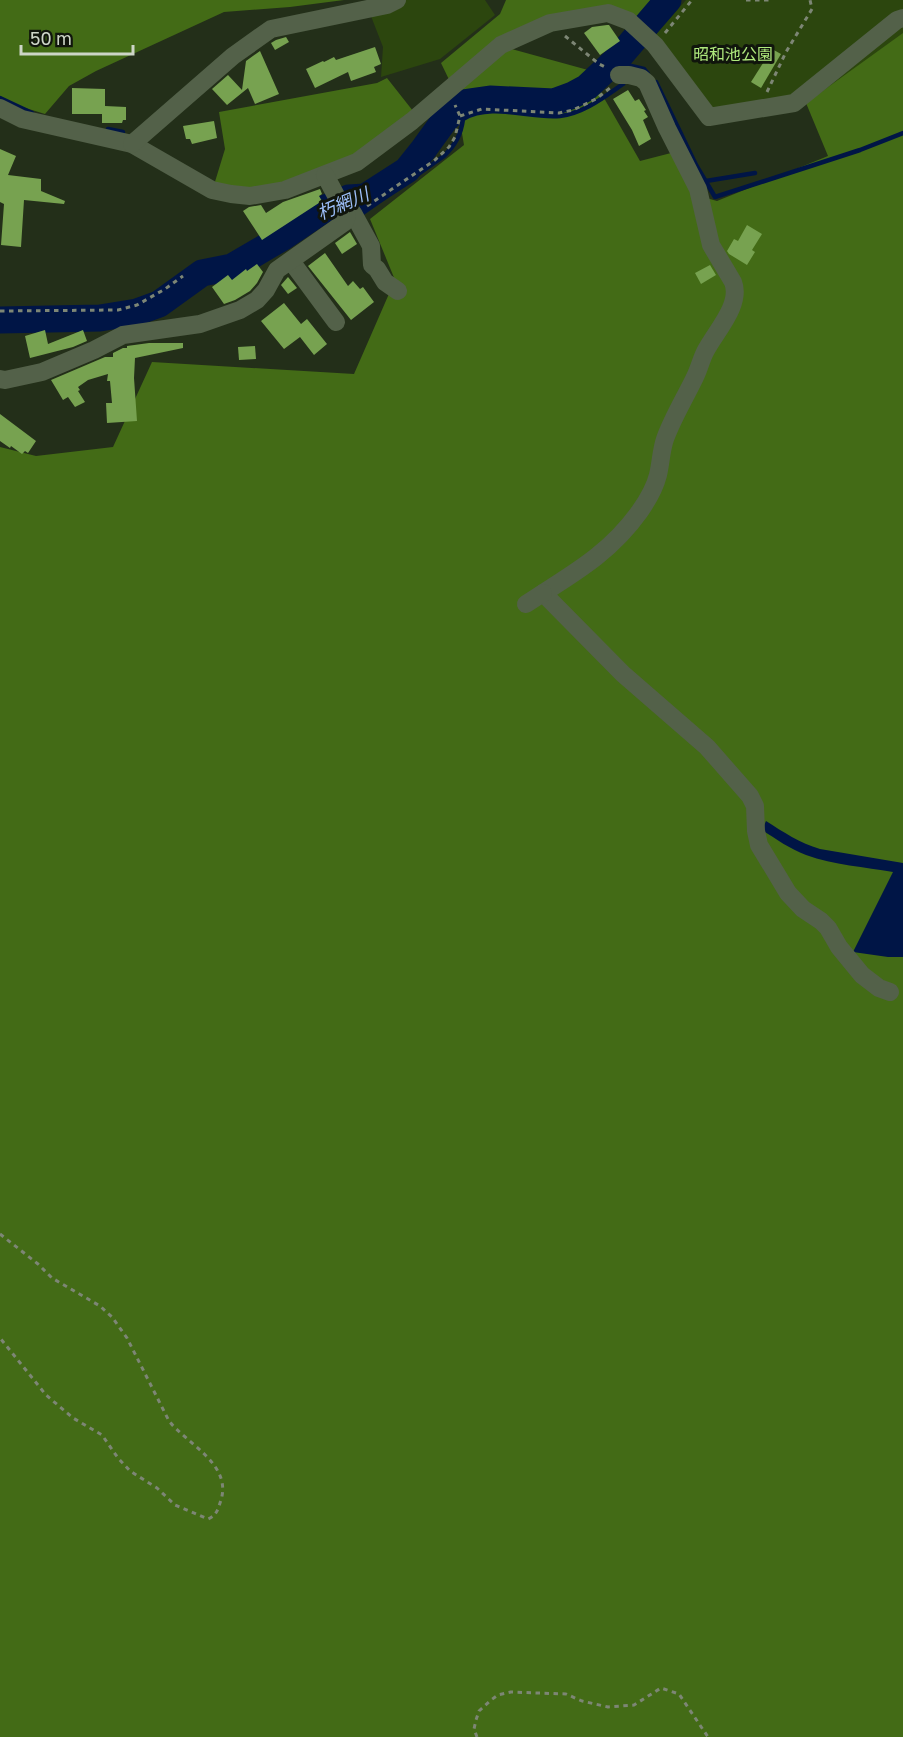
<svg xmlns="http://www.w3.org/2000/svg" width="903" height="1737" font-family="'Golos Text','Noto Sans JP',sans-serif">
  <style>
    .green { fill: #2c460e }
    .forest { fill: #436b16 }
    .water { fill: #001546 }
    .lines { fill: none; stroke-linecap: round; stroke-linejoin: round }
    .stream { stroke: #001546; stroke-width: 4.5 }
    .river { stroke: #001546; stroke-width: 27 }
    .building { fill: #77a250 }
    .path { stroke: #7d8675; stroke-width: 3; stroke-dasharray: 4.5 4.5; stroke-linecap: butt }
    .minor { stroke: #536149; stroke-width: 18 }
    .labels { text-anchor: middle; stroke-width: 6; stroke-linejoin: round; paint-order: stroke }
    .park-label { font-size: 16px; fill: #afe97d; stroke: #10150c }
    .water-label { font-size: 18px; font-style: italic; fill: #9dbff9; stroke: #10150c }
  </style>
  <rect width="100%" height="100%" fill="#232f19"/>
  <g class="green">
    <polygon points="406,0 485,0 495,15 440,59 381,77 383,47 369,11"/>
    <polygon points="686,0 903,0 903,77 713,110 655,35"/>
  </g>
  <g class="forest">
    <polygon points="0,0 344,0 290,7 224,12 96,71 69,86 45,114 19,106 0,96"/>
    <polygon points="506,0 658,0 634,29 606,11 508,48 588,70 640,161 671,153 692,194 717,201 828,156 806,103 903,33 903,1737 0,1737 0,447 36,456 113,447 152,362 354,374 395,280 370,219 464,145 455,92 441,63 500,14"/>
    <polygon points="387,78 413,111 339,165 249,192 214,185 225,149 219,112 377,83"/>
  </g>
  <path class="water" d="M766 821C783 832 800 843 820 849L903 863V957H888L853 952 893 872C865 867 834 865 806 855 790 849 776 839 762 830Z"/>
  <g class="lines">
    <g class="stream">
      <polyline points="614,62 644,69 648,74"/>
      <polyline points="656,82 696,165 715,197 860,150 903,133"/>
      <polyline points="0,98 32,113"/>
      <polyline points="108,129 123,132"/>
      <polyline points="706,181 755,173"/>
      <path d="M360 215 444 156C455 145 461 135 463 119 492 102 529 119 560 116 584 113 604 97 623 84"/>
    </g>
    <polyline class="river" points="0,320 100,318 137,312 159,304 202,273 232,267 283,237 326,208 349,198 365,197 407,170 423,150 444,121 462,103 490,99 554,102 573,95 586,88 619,57 668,0"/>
  </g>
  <g class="building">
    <polygon points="607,25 609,25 620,41 600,55 584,33 592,27"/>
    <polygon points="286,37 289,42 275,50 271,43 276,40"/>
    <polygon points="375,47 381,64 374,67 376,72 351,81 348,72 315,88 306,69 323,61 324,62 334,57 336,60"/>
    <polygon points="772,49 781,54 761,88 751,82"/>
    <polygon points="260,51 279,94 255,104 248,88 227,105 212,89 228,75 242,90 246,61"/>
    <polygon points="72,88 105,89 105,106 126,107 126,120 123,120 122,123 102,123 102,114 72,114"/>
    <polygon points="628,90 635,101 639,99 646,110 644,111 648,117 643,120 651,139 639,146 632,130 613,99"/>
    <polygon points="214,121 217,138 192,144 190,139 186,139 183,126"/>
    <polygon points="0,149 16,156 8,175 41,179 41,191 65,201 64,204 24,200 21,247 1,245 4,204 0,202"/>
    <polygon points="320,189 322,194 319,196 322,201 262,240 243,211 249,207 261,205 266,213 283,202"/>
    <polygon points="747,225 762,234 752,250 755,252 747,265 729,254 727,251 734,239 738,241"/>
    <polygon points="350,232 357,244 342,254 335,243"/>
    <polygon points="325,253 348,286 353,281 360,289 363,287 374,302 351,320 308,266"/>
    <polygon points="257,264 263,272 257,283 250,291 235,300 224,304 212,287 228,275 232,280 246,269 247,271"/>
    <polygon points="710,265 716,275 701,284 695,273"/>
    <polygon points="288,277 297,288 288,294 281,285"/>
    <polygon points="284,303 301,324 307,319 327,344 314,355 300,337 284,349 261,321"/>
    <polygon points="45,330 48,344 83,330 87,341 73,347 30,358 25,336"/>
    <polygon points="149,343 183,343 183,348 135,358 134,378 137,421 107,423 106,403 112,403 110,381 107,381 108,374 88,380 78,387 80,390 78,391 85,402 75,407 68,397 63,400 51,380 105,357 113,357 113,353 123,348 127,348 127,346"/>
    <polygon points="255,346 256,359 239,360 238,347"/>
    <polygon points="0,414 36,441 28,453 25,451 22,454 11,446 10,448 0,441"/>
  </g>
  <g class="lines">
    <g class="path">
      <polyline points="746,0 773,0"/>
      <polyline points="665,33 692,0"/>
      <polyline points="565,36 599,64 607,68"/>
      <polyline points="767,92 786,52 812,9 810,0"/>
      <polyline points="460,116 482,109 559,113 573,110 596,99 610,88"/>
      <polyline points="367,206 435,160 449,147 455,137 460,116 455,105"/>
      <polyline points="0,311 118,310 137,305 165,289 183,276"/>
      <path d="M0 1234 38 1264 52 1278 100 1306 112 1317 127 1338 169 1421C187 1444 232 1464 221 1500 218 1509 217 1515 208 1519L175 1505 157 1488 130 1471 118 1458 102 1435 73 1418 46 1395 0 1338"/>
      <polyline points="477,1737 474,1729 476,1720 479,1711 491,1700 498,1695 511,1692 566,1694 582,1701 608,1707 634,1705 661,1688 679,1694 708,1737"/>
    </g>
    <g class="minor">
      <path d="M619 75H629L641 78 647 83 667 128 698 189 711 245 733 282C742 305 715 332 705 352 701 360 699 369 695 377 685 398 673 417 665 439 661 451 661 462 658 475 655 487 647 501 640 511 613 549 581 569 543 593L623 674 707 747 750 796 755 806 756 831 759 845 788 893 803 909 821 921 828 928 839 947 862 975 879 988 890 992"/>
      <polyline points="0,108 22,119 132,144 212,190 231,194 250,196 285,190 357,162 412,121 501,45 550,23 608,13 629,21 655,45 709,117 794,103 897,20 903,18"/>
      <polyline points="132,144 233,56 271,29 387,5 397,0"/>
      <polyline points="353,213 371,246 372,265 377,269 385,282 398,291"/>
      <polyline points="291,261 336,322"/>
      <polyline points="0,379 5,380 42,372 94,350 123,335 200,324 240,310 257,300 266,290 277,270 345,222 347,216 325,175"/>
      <polyline points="526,604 543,593"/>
    </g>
  </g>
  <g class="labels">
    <g class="park-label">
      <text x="733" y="60">昭和池公園</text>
    </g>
    <g class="water-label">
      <text transform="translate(343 204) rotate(-23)" y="6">朽網川</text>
    </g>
  </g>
  <path d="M21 45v9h112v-9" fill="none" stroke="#cdd5c7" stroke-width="3"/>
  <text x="30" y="45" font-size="18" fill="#cdd5c7" stroke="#10150c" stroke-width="4.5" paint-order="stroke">50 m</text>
</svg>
